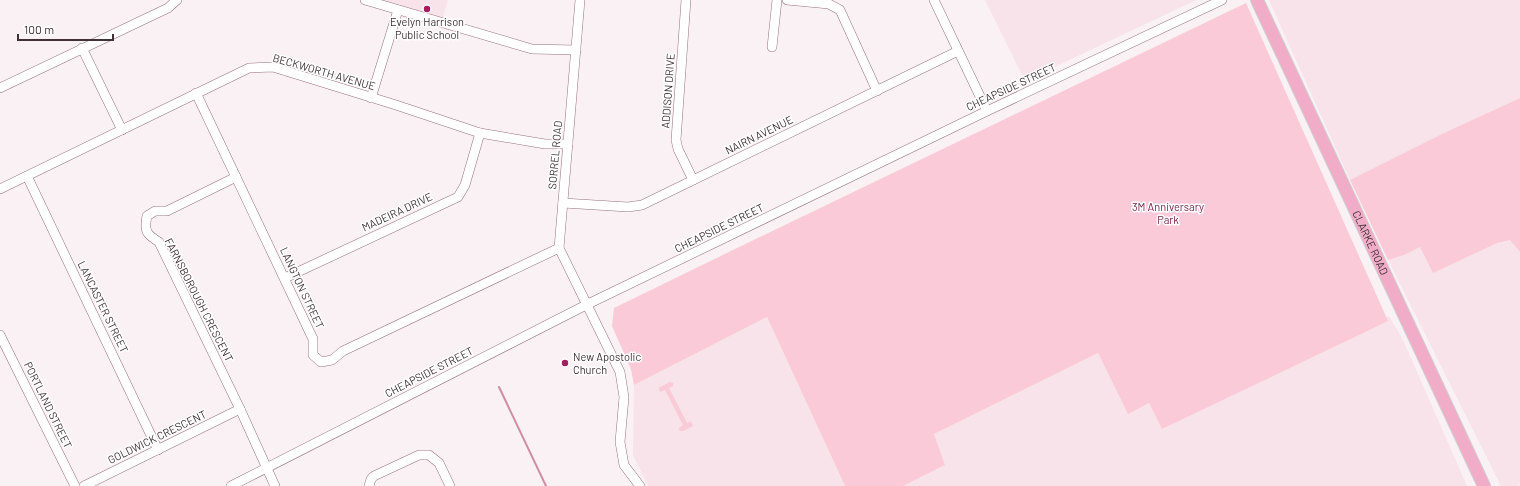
<svg xmlns="http://www.w3.org/2000/svg" width="1520" height="486" font-family="Barlow,sans-serif">
  <style>
    .built { fill: #f7e3e9 }
    .green { fill: #facad9 }
    .lines { fill: none; stroke-linecap: round; stroke-linejoin: round }
    .stream { stroke: #cd8ea4; stroke-width: 2 }
    .minor-casing { stroke: #96727e; stroke-width: 10 }
    .major-casing { stroke: #d1cecf; stroke-width: 14 }
    .minor { stroke: #fff; stroke-width: 9 }
    .major { stroke: #f1acc7; stroke-width: 12 }
    .poi-dot { fill: #a71c61; stroke: #fff; stroke-width: 1.5 }
    .labels { text-anchor: middle; stroke-width: 3; stroke-linejoin: round; paint-order: stroke }
    .poi-label { font-size: 11px; fill: #403136; stroke: #fff }
    .street-label { font-size: 11px; fill: #403136; stroke: #fff }
    .park-label { font-size: 11px; fill: #742949; stroke: #fff }
  </style>
  <rect width="100%" height="100%" fill="#faf1f4"/>
  <g class="built">
    <polygon points="379,0 448,0 442,19"/>
    <polygon points="985,0 1196,0 1025,81"/>
    <polygon points="1269,0 1520,0 1520,98 1444,133 1350,180"/>
    <polygon points="1510,240 1520,252 1520,483 1518,486 1501,486 1388,260 1404,255 1420,247 1497,243"/>
    <polygon points="1389,316 1403,340 1467,486 903,486 945,465 934,434 1098,353 1128,413 1149,403 1162,429"/>
    <polygon points="767,317 845,486 648,486 633,455 634,385"/>
  </g>
  <g class="green">
    <polygon points="1246,3 1388,321 1162,429 1149,403 1128,414 1098,353 934,434 945,465 903,486 845,486 767,317 634,385 631,369 612,326 614,308 735,249"/>
    <polygon points="1520,98 1520,252 1510,240 1497,243 1433,273 1420,247 1404,255 1388,260 1350,180 1444,133"/>
    <polygon points="670,382 673,383 673,386 669,388 687,423 691,421 693,426 683,431 680,431 679,428 683,425 665,390 660,392 659,389 660,387"/>
  </g>
  <g class="lines">
    <polyline class="stream" points="499,387 546,486"/>
    <g class="minor-casing">
      <g id="minor">
        <polyline points="365,0 532,49 576,50"/>
        <polyline points="580,0 559,248 620,372 624,397 620,442 624,465 640,486"/>
        <polyline points="686,0 676,140 678,149 693,180"/>
        <polyline points="787,0 829,4 840,10 877,91"/>
        <polyline points="934,0 987,111"/>
        <polyline points="772,47 777,0"/>
        <polyline points="82,48 122,130"/>
        <polyline points="0,88 168,8 177,0"/>
        <polyline points="196,93 313,339 313,355 321,362 332,360 343,351 559,248"/>
        <polyline points="371,98 398,10"/>
        <polyline points="27,176 158,450"/>
        <path d="M236 177 167 211H155L147 216C144 231 146 234 159 242L240 409 275 486"/>
        <polyline points="0,189 249,68 273,67 396,105 480,133 545,144 568,144"/>
        <polyline points="563,203 628,207 642,205 958,51"/>
        <polyline points="285,278 458,197 465,185 480,133"/>
        <polyline points="0,335 75,486"/>
        <polyline points="84,486 240,409"/>
        <polyline points="231,486 588,304 987,111 1222,0"/>
        <polyline points="369,486 371,479 374,476 419,455 429,455 439,463 450,486"/>
      </g>
    </g>
    <g class="major-casing">
      <g id="major">
        <path id="s1" d="M1257 0 1484 486"/>
      </g>
    </g>
    <use href="#minor" class="minor"/>
    <use href="#major" class="major"/>
  </g>
  <g class="poi-dot">
    <circle cx="427" cy="9" r="4"/>
    <circle cx="565" cy="363" r="4"/>
  </g>
  <g class="labels">
    <g class="poi-label">
      <text x="427" y="26">Evelyn Harrison<tspan x="427" dy="13">Public School</tspan></text>
      <text x="573" y="361" text-anchor="start">New Apostolic<tspan x="573" dy="13">Church</tspan></text>
    </g>
    <g class="street-label">
      <text transform="translate(324 72) rotate(16)" y="4">BECKWORTH AVENUE</text>
      <text transform="translate(1011 87) rotate(-25)" y="4">CHEAPSIDE STREET</text>
      <text transform="translate(668 91) rotate(-86)" y="4">ADDISON DRIVE</text>
      <text transform="translate(759 135) rotate(-26)" y="4">NAIRN AVENUE</text>
      <text transform="translate(555 155) rotate(-85)" y="4">SORREL ROAD</text>
      <text transform="translate(397 212) rotate(-25)" y="4">MADEIRA DRIVE</text>
      <text transform="translate(719 228) rotate(-26)" y="4">CHEAPSIDE STREET</text>
      <text dy="4" stroke="none"><textPath href="#s1" startOffset="268">CLARKE ROAD</textPath></text>
      <text transform="translate(302 288) rotate(65)" y="4">LANGTON STREET</text>
      <text transform="translate(199 300) rotate(63)" y="4">FARNSBOROUGH CRESCENT</text>
      <text transform="translate(103 307) rotate(64)" y="4">LANCASTER STREET</text>
      <text transform="translate(429 372) rotate(-27)" y="4">CHEAPSIDE STREET</text>
      <text transform="translate(48 405) rotate(64)" y="4">PORTLAND STREET</text>
      <text transform="translate(157 437) rotate(-26)" y="4">GOLDWICK CRESCENT</text>
    </g>
    <g class="park-label">
      <text x="1168" y="211">3M Anniversary<tspan x="1168" dy="13">Park</tspan></text>
    </g>
  </g>
  <path d="M18 34v6h95v-6" fill="none" stroke="#403136" stroke-width="2"/>
  <text x="24" y="34" font-size="12" fill="#403136" stroke="#ffffff" stroke-width="3" paint-order="stroke">100 m</text>
</svg>
